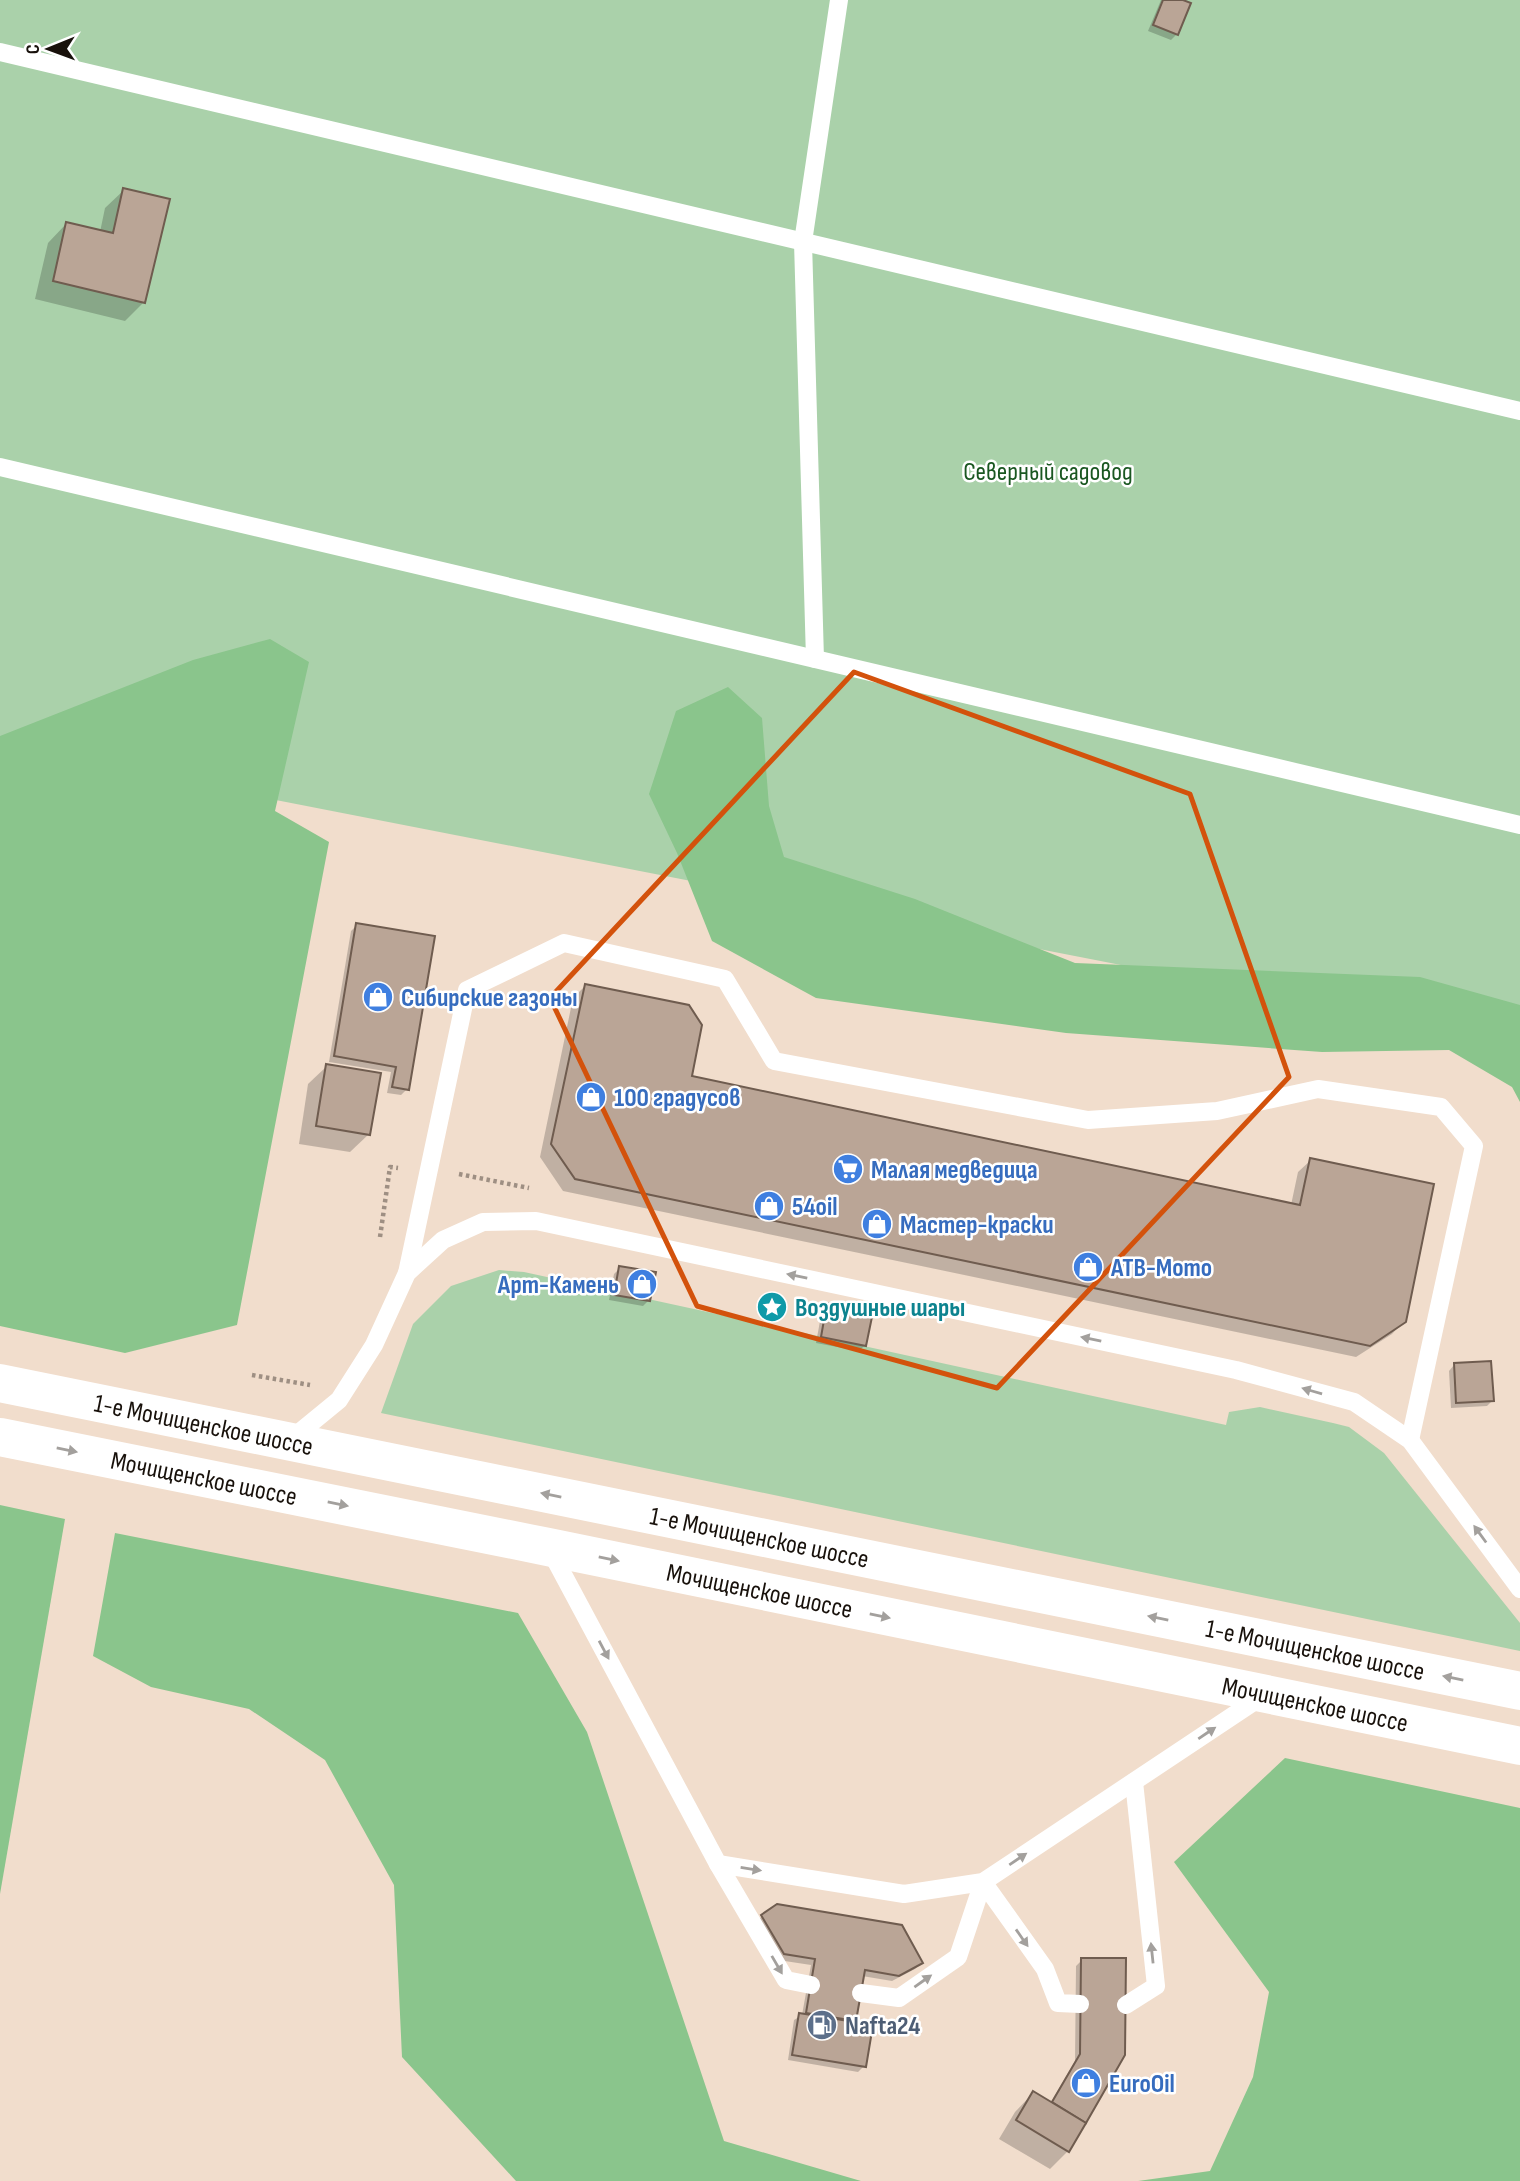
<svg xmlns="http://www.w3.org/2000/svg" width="1520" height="2181" font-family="'Sofia Sans Condensed',sans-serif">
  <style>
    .green { fill: #aad1aa }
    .forest { fill: #8ac58c }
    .shadow { fill: #0003 }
    .building { fill: #baa596; stroke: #6f5c4f; stroke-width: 2 }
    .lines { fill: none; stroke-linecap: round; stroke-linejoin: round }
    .path { stroke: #9e8f83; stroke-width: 4.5; stroke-dasharray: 3.5 3.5; stroke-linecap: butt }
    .lane { stroke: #fff; stroke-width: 18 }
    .primary { stroke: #fff; stroke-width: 38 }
    .oneway { fill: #a3a09d }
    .marked { fill: none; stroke: #d3520c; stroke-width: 5; stroke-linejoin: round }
    .labels { text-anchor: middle; stroke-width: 5; stroke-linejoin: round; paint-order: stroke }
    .park-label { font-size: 26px; fill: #1a5721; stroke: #fff }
    .shop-label { font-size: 26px; font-weight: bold; fill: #366cbe; stroke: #fff; text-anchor: start }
    .culture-label { font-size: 26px; font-weight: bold; fill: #0d838f; stroke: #fff; text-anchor: start }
    .street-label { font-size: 26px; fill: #18110b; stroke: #fff }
    .service-label { font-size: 26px; font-weight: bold; fill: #4e5e75; stroke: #fff; text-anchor: start }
  </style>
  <rect width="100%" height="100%" fill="#f1ddcc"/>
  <g class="green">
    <polygon points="0,0 1520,0 1520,1043 0,746"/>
    <polygon points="499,1270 524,1272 1226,1425 1229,1412 1260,1407 1333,1423 1349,1427 1384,1453 1520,1623 1520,1651 381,1413 413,1324 451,1286"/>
  </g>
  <g class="forest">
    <polygon points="270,639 309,662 275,811 329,842 237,1325 125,1353 0,1326 0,736 193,660"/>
    <polygon points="728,687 762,718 769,806 784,857 915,899 1075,963 1420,977 1520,1005 1520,1102 1512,1087 1449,1050 1322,1052 1066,1033 816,998 712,941 677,853 649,794 676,711"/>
    <polygon points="0,1505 65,1519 0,1894"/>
    <polygon points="115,1533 518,1613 587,1732 724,2141 861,2181 516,2181 402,2057 394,1885 325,1760 249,1709 151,1687 93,1656"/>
    <polygon points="1285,1758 1520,1808 1520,2181 1138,2181 1210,2171 1253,2077 1269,1992 1174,1862"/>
  </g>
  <g class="shadow">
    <polygon points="1161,0 1179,0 1177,34 1171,40 1148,31"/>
    <polygon points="124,190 144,302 125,321 35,299 48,243 66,224 100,232 105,208"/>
    <polygon points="357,925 407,1089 401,1095 387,1093 391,1072 329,1062 351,931"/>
    <polygon points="585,986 690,1077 1291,1205 1298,1172 1311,1160 1404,1321 1392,1334 1356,1357 563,1191 540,1157 573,998"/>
    <polygon points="327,1066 369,1134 350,1152 299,1144 308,1084"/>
    <polygon points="620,1268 649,1300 643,1306 609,1300 614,1274"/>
    <polygon points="828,1305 865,1345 859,1351 816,1343 822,1310"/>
    <polygon points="1454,1365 1492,1401 1487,1406 1451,1408 1449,1371"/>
    <polygon points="762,1916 921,1963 915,1969 892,1981 862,1976 854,2023 864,2066 858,2072 788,2060 794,2020 802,2015 811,1965 778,1960 757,1922"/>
    <polygon points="1082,1960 1123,2054 1068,2151 1050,2169 999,2139 1015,2112 1033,2093 1050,2104 1075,2061 1076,1966"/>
  </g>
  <g class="building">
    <polygon points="1163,0 1183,0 1191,3 1178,35 1153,25"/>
    <polygon points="123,188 170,199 145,303 53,281 66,222 113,233"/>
    <polygon points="356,923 435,936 409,1090 392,1087 396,1067 334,1056"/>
    <polygon points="585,984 689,1005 702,1025 692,1076 1300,1205 1310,1158 1434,1184 1406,1322 1370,1346 575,1179 551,1144"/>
    <polygon points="326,1064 381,1073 370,1135 316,1126"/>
    <polygon points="619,1266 656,1272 650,1301 614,1295"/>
    <polygon points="827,1303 873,1312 866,1346 821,1337"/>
    <polygon points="1491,1361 1494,1401 1456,1403 1454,1363"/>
    <polygon points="777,1904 902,1925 923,1963 899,1976 865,1970 856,2021 806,2013 815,1959 784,1954 761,1915"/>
    <polygon points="1081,1958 1126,1958 1125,2055 1086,2123 1052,2102 1080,2054"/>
    <polygon points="799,2013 873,2025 866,2067 792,2055"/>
    <polygon points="1033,2091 1086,2123 1069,2152 1016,2120"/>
  </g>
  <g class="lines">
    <g class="path">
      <polyline points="459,1174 529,1188"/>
      <polyline points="380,1237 390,1167 398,1168"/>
      <polyline points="252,1375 310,1385"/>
    </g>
    <g class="lane">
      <polyline points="0,52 1520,411"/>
      <polyline points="0,467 1520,825"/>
      <polyline points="815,659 803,242 839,0"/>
      <polyline points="407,1273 467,990 564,943 725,979 774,1061 1088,1120 1217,1111 1318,1089 1441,1107 1474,1146 1410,1440"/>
      <polyline points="289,1441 339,1400 374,1345 407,1273 443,1240 483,1222 536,1221 1236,1370 1354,1402 1410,1440 1520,1589"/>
      <polyline points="550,1550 718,1864 904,1894 983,1882 1261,1697"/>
      <polyline points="718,1864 786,1980 811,1985"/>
      <polyline points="983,1882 1045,1969 1058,2003 1080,2004"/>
      <polyline points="861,1993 899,1998 958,1957 983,1882"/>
      <polyline points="1126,2005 1156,1986 1134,1782"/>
    </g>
    <g class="primary">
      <path id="s1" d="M0 1383 1520 1691"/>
      <path id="s2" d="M0 1437 548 1547 1520 1746"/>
    </g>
  </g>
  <defs><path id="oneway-solid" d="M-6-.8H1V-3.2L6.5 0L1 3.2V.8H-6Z" transform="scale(1.75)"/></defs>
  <g class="oneway">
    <use href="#oneway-solid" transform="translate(797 1276) rotate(-168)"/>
    <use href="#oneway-solid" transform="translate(1091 1339) rotate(-168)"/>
    <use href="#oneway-solid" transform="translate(1312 1391) rotate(-164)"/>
    <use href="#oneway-solid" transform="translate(67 1450) rotate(11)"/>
    <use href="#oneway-solid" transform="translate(551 1495) rotate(-169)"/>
    <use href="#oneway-solid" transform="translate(338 1504) rotate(11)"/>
    <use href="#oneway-solid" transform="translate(1480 1534) rotate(-126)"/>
    <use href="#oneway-solid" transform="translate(609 1559) rotate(12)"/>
    <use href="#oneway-solid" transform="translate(880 1616) rotate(12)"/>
    <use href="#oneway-solid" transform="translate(1158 1618) rotate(-169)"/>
    <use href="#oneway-solid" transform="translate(604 1650) rotate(62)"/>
    <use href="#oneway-solid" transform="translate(1453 1678) rotate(-169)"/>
    <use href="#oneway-solid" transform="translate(1207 1733) rotate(-34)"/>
    <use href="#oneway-solid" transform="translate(1018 1859) rotate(-34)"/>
    <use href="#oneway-solid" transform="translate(751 1869) rotate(9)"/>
    <use href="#oneway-solid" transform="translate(1022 1938) rotate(55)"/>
    <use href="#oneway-solid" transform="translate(1152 1953) rotate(-96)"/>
    <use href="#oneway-solid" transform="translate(777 1965) rotate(60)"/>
    <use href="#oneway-solid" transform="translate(923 1981) rotate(-35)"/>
  </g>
  <path class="marked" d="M854 672 1190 794 1289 1077 997 1388 697 1306 550 998Z"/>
  <defs>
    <g id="shop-disc" transform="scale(1.575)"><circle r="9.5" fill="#3f7fe0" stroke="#fff"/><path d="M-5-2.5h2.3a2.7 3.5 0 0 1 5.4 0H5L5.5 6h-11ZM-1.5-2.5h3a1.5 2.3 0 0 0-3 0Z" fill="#fff"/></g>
    <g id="supermarket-disc" transform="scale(1.575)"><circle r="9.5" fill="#3f7fe0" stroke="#fff"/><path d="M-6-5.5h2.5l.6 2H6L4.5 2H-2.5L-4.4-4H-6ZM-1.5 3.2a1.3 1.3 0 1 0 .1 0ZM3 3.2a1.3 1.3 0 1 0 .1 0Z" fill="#fff"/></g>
    <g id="sight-disc" transform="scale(1.575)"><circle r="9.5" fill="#0f9aa8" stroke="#fff"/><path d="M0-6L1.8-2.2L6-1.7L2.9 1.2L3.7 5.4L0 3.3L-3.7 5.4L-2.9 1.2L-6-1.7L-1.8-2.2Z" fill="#fff"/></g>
    <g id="fuel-disc" transform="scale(1.575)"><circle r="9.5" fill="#5c6f8a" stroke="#fff"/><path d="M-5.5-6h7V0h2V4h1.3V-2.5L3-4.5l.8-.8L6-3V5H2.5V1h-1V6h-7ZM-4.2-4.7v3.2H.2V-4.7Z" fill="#fff"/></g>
  </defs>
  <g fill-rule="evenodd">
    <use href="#shop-disc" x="378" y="997"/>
    <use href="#shop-disc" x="591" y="1097"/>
    <use href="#supermarket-disc" x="848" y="1169"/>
    <use href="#shop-disc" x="769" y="1206"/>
    <use href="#shop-disc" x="877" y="1224"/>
    <use href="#shop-disc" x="1088" y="1267"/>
    <use href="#shop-disc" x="642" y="1284"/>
    <use href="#sight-disc" x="772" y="1307"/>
    <use href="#fuel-disc" x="822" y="2025"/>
    <use href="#shop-disc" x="1086" y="2083"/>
  </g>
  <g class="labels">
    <g class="park-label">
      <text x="1048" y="480">Северный садовод</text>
    </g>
    <g class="shop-label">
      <text x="401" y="1006">Сибирские газоны</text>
      <text x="614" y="1106">100 градусов</text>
      <text x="871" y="1178">Малая медведица</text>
      <text x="792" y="1215">54oil</text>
      <text x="900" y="1233">Мастер-краски</text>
      <text x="1111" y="1276">АТВ-Мото</text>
      <text x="619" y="1293" text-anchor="end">Арт-Камень</text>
      <text x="1109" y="2092">EuroOil</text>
    </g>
    <g class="culture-label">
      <text x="795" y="1316">Воздушные шары</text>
    </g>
    <g class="street-label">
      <text dy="9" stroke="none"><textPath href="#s1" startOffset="208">1-е Мочищенское шоссе</textPath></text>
      <text dy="9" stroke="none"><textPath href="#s2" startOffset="208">Мочищенское шоссе</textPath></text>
      <text dy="9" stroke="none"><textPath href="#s1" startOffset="775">1-е Мочищенское шоссе</textPath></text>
      <text dy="9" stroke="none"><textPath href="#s2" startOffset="775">Мочищенское шоссе</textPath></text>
      <text dy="9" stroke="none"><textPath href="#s1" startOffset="1342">1-е Мочищенское шоссе</textPath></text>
      <text dy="9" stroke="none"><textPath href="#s2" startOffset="1342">Мочищенское шоссе</textPath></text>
    </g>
    <g class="service-label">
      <text x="845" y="2034">Nafta24</text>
    </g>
  </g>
  <g transform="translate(49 49) rotate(269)" stroke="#ffffff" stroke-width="5" paint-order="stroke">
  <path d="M0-5L12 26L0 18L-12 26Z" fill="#18110b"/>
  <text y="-10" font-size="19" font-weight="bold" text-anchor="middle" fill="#18110b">С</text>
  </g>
</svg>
